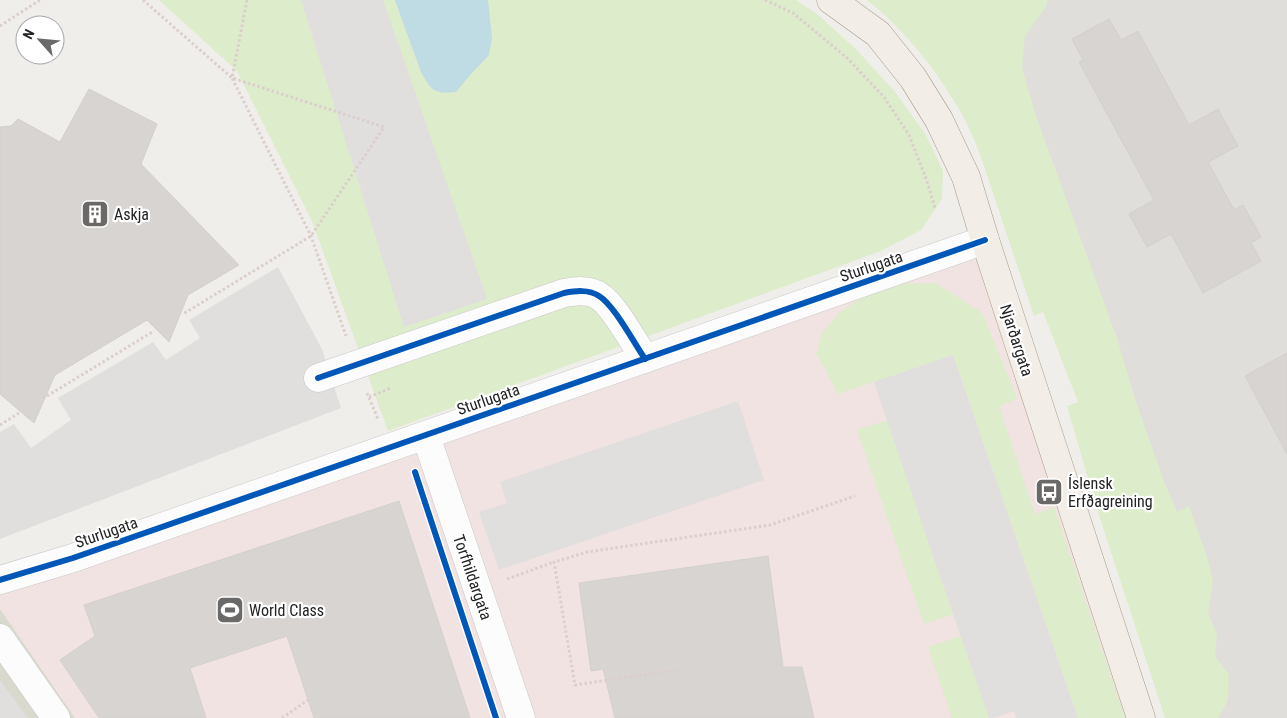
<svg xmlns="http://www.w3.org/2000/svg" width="1287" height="718" font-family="'Roboto Condensed',sans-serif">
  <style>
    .commercial { fill: #f1e3e1 }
    .airport { fill: #e0deda }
    .construction { fill: #d9d9cd }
    .grass { fill: #ddeccb }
    .parking { fill: #e0dfde }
    .water { fill: #bfdbe3 }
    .building { fill: #d7d4d2; stroke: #d3d0cc }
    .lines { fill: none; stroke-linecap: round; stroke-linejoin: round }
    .minor-casing { stroke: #c9c8c7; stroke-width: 29 }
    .major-casing { stroke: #a79c86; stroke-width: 29 }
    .path { stroke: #dccecd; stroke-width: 3; stroke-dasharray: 2.5 2.5; stroke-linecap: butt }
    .minor { stroke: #fdfcfc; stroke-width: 28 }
    .major { stroke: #f3ede7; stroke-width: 28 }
    .cycleway-casing { stroke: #fff; stroke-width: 9 }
    .cycleway { stroke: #0057b8; stroke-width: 6 }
    .labels { text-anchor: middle; stroke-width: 4.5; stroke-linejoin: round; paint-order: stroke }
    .poi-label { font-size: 16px; fill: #222; stroke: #fff; text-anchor: start }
    .street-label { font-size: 16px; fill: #222; stroke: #fff }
  </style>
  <rect width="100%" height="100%" fill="#f0eeeb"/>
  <polygon class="commercial" points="980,252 1133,718 75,718 0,609 0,589"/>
  <polygon class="airport" points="891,0 1287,0 1287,718 1185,718 995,121"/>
  <polygon class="construction" points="0,609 75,718 0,718"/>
  <g class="grass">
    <polygon points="159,0 796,0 817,14 856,49 895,92 926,135 943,171 942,199 921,230 881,251 388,431 312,221 237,71"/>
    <path d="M867 0H1048L1045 8 1025 36 1022 67 1027 86 1037 119 1117 338 1135 399 1165 484 1177 512 1189 506 1208 560 1213 581 1208 613 1217 635 1215 657 1229 674 1228 700 1218 718H1165L1096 506 1067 406 1078 402 1043 312 1034 316C1022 279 1009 242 997 205 987 175 978 144 963 116 938 72 907 32 867 0Z"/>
    <polygon points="936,283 982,313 986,322 1017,398 999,407 1035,514 1054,507 1125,718 1078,718 953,355 838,394 824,367 816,354 823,332 839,313 855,302 888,284"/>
    <polygon points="887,420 954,614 924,624 857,430"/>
    <polygon points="961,636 989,718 952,718 928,647"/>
  </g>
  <g class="parking">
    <polygon points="301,0 383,0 487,299 404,327"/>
    <polygon points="278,267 322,349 341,408 0,539 0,432 14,424 31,448 71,420 58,398 153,342 166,360 200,338 189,320"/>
    <polygon points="953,355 1078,718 1016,718 1014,711 994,718 989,718 923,527 874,382"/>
    <polygon points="738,401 764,480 499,570 479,512 507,503 500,482"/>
    <polygon points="0,680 28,718 0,718"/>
  </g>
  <path class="water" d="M395 0H488L492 38 489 55 470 75 456 92C435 94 432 92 421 72Z"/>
  <g class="building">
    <polygon points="1109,19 1121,40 1138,31 1189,125 1218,109 1238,146 1208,162 1234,210 1243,205 1261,237 1251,243 1261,261 1203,293 1171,234 1147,247 1129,214 1154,200 1079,62 1083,60 1072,39"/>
    <polygon points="89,89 157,124 141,164 239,265 188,295 169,342 147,320 55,375 34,423 0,394 0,127 11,126 18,119 60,142"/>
    <polygon points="1287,353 1287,454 1245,376"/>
    <polygon points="399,501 470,718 314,718 287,636 190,668 206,718 99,718 60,660 95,636 84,605"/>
    <polygon points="768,556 783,667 802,667 814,718 615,718 603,669 591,671 579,583"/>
  </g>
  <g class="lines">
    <g class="minor-casing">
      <g id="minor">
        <path d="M318 378 564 293C575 291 589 289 599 296 614 305 634 343 645 359"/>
        <polyline points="426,436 521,718"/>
        <polyline points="0,580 73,558 985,240"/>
        <polyline points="0,638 56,718"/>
      </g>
    </g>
    <g class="major-casing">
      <polyline id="major" points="831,0 878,34 913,78 939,120 966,177 985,240 1141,718"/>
    </g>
    <g class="path">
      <polyline points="143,0 232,78 384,127 311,236 183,314"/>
      <polyline points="247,0 232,78 311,236 346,336"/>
      <polyline points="765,0 793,13 847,58 884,97 909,135 927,181 935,208"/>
      <polyline points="0,26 40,0"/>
      <polyline points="367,393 378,419"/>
      <polyline points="47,396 154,331"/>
      <polyline points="369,397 391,388"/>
      <polyline points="0,425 19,413"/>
      <polyline points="507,579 554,562"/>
      <polyline points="676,670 575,685 554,562 587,552 770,525 855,496"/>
      <polyline points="282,718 308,700"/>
    </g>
    <use href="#minor" class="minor"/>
    <use href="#major" class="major"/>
    <g class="cycleway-casing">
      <g id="cycleway">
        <path d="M318 378 564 293C575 291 589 289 599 296 614 305 634 343 645 359"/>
        <polyline points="415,472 496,718"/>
        <polyline points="0,580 73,558 985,240"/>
      </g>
    </g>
    <use href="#cycleway" class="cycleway"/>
  </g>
  <defs>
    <g id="building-square" transform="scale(1.4375)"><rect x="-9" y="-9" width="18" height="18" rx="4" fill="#6a6968" stroke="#fff"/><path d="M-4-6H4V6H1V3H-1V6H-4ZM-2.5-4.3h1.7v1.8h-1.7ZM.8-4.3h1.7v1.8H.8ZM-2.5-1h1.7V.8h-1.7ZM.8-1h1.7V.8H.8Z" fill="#fff"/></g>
    <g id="bus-square" transform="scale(1.4375)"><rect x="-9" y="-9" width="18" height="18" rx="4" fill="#6a6968" stroke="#fff"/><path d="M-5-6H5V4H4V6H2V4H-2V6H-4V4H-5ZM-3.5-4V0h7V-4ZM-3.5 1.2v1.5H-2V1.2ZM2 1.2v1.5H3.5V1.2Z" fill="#fff"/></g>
    <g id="stadium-square" transform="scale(1.4375)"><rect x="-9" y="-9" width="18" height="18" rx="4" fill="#6a6968" stroke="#fff"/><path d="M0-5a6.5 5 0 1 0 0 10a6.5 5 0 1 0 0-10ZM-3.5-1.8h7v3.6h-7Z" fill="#fff"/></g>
  </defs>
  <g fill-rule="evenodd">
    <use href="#building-square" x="95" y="214"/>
    <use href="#bus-square" x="1049" y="492"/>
    <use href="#stadium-square" x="230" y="610"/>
  </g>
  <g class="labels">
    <g class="poi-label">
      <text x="114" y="220">Askja</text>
      <text x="1068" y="489">Íslensk<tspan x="1068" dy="18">Erfðagreining</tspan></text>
      <text x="249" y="616">World Class</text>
    </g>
    <g class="street-label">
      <text transform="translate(871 266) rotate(-19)" y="6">Sturlugata</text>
      <text transform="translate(1017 340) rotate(72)" y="6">Njarðargata</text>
      <text transform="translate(488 399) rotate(-19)" y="6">Sturlugata</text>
      <text transform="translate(106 532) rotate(-19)" y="6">Sturlugata</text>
      <text transform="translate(473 577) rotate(71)" y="6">Torfhildargata</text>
    </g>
  </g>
  <g transform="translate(40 40) rotate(297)"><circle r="24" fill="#ffffff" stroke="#a7a7a7"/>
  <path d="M0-4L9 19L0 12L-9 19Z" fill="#6a6968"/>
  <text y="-8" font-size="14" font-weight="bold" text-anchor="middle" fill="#222222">N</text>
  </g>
</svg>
